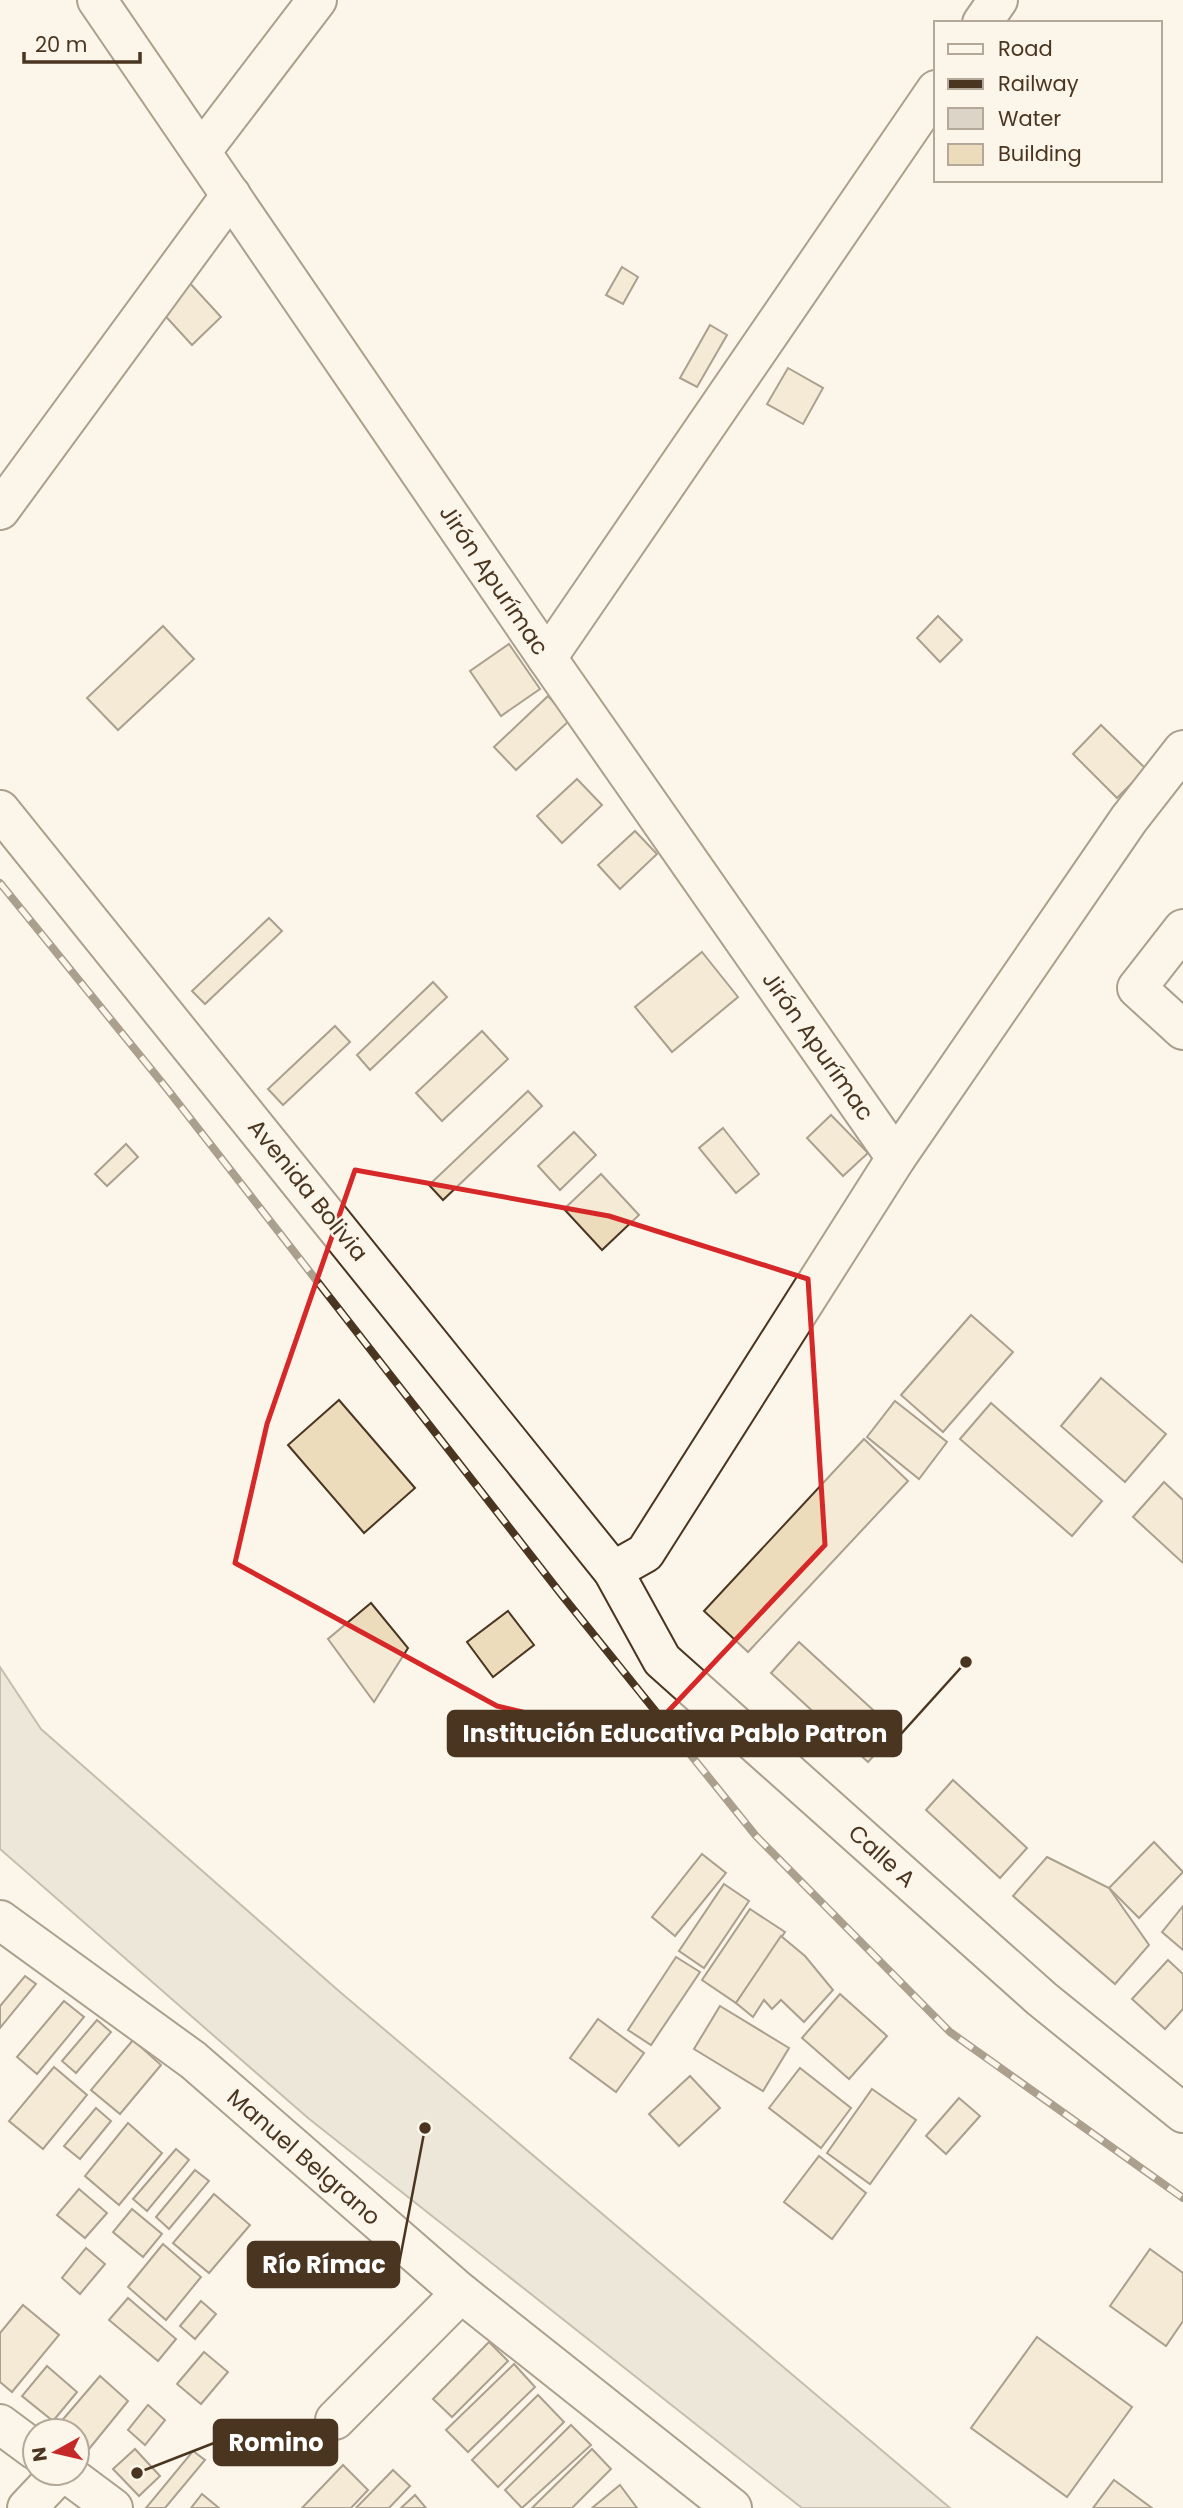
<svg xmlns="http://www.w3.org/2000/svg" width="1183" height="2508" font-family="Poppins,sans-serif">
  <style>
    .water { fill: #dcd4c6; stroke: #887966; stroke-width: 2 }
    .building { fill: #ecdcbc; stroke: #4a3520; stroke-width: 2 }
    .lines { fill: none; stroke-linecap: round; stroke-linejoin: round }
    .minor-casing { stroke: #4a3520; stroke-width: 42 }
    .highway-casing { stroke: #4a3520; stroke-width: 42 }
    .minor { stroke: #fbf6e9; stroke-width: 38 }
    .highway { stroke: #fbf6e9; stroke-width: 38 }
    .rail-casing { stroke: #4a3520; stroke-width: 8 }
    .rail { stroke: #fbf6e9; stroke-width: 5; stroke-dasharray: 16; stroke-linecap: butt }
    .marked { fill: none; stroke: #d62828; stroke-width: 5; stroke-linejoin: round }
    .labels { text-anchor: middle; stroke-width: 5; stroke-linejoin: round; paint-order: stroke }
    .street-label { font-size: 23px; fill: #4a3520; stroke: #fbf6e9 }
    .leader { fill: none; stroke: #4a3520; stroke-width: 2.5 }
    .callout-dot { fill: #4a3520; stroke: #fbf6e9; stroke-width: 2.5 }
    .callout { fill: #4a3520; stroke: #4a3520; stroke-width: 2.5 }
    .callout-label { font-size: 24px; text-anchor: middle; font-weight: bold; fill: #fff }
  </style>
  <rect width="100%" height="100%" fill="#fbf6e9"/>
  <polygon class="water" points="0,1667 41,1729 340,1992 950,2508 802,2508 308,2118 0,1849"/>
  <g class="building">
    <polygon points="622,267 638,277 623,304 606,295"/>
    <polygon points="187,280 221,317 192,345 158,308"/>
    <polygon points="710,325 727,335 697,387 680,378"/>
    <polygon points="788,368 823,388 803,424 767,404"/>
    <polygon points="938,616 962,640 940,662 917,638"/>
    <polygon points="163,626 194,659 118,730 87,698"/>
    <polygon points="509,644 540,689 501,716 470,671"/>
    <polygon points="548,696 570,720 516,770 494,747"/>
    <polygon points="1101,725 1146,769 1117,798 1073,754"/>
    <polygon points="577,779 602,805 562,843 537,816"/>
    <polygon points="635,831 657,854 620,889 598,865"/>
    <polygon points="269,918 282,931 205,1004 192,991"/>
    <polygon points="702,952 738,997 672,1052 635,1007"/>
    <polygon points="433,982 447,997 370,1070 357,1055"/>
    <polygon points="335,1026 350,1042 283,1105 268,1089"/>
    <polygon points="482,1031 508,1059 442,1121 416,1093"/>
    <polygon points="528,1091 542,1106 443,1200 429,1185"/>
    <polygon points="831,1115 868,1153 843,1176 807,1138"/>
    <polygon points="723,1128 759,1174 736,1193 699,1148"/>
    <polygon points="574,1132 596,1155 560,1190 538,1166"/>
    <polygon points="126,1144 138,1157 107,1186 95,1174"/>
    <polygon points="601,1174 639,1215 602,1250 564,1209"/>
    <polygon points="971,1315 1013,1352 943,1432 901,1395"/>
    <polygon points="1101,1378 1166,1434 1125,1482 1061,1426"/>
    <polygon points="339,1400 415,1488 364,1533 288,1445"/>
    <polygon points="895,1401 947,1442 919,1479 867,1437"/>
    <polygon points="991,1403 1102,1501 1072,1536 960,1439"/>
    <polygon points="864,1439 908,1481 748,1652 704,1611"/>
    <polygon points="1164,1482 1183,1500 1183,1563 1133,1517"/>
    <polygon points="371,1603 408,1648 374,1702 328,1639"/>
    <polygon points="508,1611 534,1645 493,1677 467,1642"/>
    <polygon points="799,1642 896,1731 868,1762 771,1673"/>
    <polygon points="953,1780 1027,1848 1000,1878 926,1810"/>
    <polygon points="1154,1842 1183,1872 1139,1918 1109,1888"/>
    <polygon points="702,1854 726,1873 675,1936 652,1917"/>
    <polygon points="1047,1857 1109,1888 1149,1945 1115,1984 1013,1896"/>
    <polygon points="724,1884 749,1901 704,1968 679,1951"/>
    <polygon points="1183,1906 1183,1950 1162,1932"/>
    <polygon points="750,1909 785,1932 736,2003 702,1980"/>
    <polygon points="781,1936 805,1956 833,1990 804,2022 781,2000 772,2009 764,2000 753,2017 736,2003"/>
    <polygon points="676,1957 700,1972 651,2045 628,2030"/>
    <polygon points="1168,1960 1183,1974 1183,2009 1165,2029 1132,1999"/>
    <polygon points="25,1976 36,1984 0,2028 0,2006"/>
    <polygon points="840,1994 887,2036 849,2079 802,2038"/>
    <polygon points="64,2001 84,2017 37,2074 17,2057"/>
    <polygon points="720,2006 789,2048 763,2091 694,2049"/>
    <polygon points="598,2019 644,2053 616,2092 570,2058"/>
    <polygon points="97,2020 111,2032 76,2073 62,2061"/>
    <polygon points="133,2040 161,2065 120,2114 91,2090"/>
    <polygon points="54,2067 87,2095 43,2149 9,2121"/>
    <polygon points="800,2068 851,2108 821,2148 769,2108"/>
    <polygon points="690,2076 720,2108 679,2146 649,2114"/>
    <polygon points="872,2089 916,2120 870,2184 827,2153"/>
    <polygon points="959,2098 980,2116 946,2154 926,2136"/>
    <polygon points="96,2108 111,2121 80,2159 64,2146"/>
    <polygon points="128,2123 162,2153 119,2205 85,2176"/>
    <polygon points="176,2149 189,2160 147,2211 133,2199"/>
    <polygon points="819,2156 866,2193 832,2239 784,2202"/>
    <polygon points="195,2170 209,2181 169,2229 156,2217"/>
    <polygon points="79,2189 107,2213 85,2238 57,2215"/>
    <polygon points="214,2194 250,2225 209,2273 173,2243"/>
    <polygon points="132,2209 162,2234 143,2257 113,2232"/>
    <polygon points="163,2244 201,2277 166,2320 128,2287"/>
    <polygon points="86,2248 105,2264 80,2294 62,2278"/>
    <polygon points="1150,2249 1183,2273 1183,2321 1166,2346 1110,2306"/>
    <polygon points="128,2298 176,2339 158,2361 109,2320"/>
    <polygon points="201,2301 216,2314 195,2339 180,2326"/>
    <polygon points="23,2305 59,2335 12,2392 0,2382 0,2333"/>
    <polygon points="1037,2337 1132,2407 1067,2497 971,2428"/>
    <polygon points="489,2342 508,2361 452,2417 433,2399"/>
    <polygon points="204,2352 228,2372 201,2404 177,2384"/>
    <polygon points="514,2364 535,2387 468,2452 446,2430"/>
    <polygon points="47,2366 77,2392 53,2421 22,2396"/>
    <polygon points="100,2376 128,2401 89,2449 77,2439 77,2431 67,2431 59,2424"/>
    <polygon points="538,2395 564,2422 498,2487 472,2460"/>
    <polygon points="148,2405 165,2420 145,2445 128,2430"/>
    <polygon points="571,2425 591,2445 522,2508 505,2490"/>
    <polygon points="135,2449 160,2476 139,2496 113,2469"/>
    <polygon points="592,2449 611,2469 572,2508 532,2508"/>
    <polygon points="193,2451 205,2460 165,2508 146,2508"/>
    <polygon points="343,2465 368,2490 351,2508 302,2508"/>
    <polygon points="393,2470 410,2486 389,2508 356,2508"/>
    <polygon points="1114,2480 1152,2508 1093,2508"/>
    <polygon points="620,2485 637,2508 592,2508"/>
    <polygon points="202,2494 219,2508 191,2508"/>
    <polygon points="415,2495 426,2508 401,2508"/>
  </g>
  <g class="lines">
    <g class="minor-casing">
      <g id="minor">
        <polyline points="97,0 547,658 896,1158"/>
        <polyline points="982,23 998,0"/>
        <polyline points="201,152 317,0"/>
        <polyline points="0,510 231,195"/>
        <polyline points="547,658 936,90"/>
        <polyline points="0,810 613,1571 662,1660 1042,1999 1183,2113"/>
        <polyline points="1183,929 1137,988 1183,1030"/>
        <polyline points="613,1571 645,1553 896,1158 1129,819 1183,750"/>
        <polyline points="0,1920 193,2060 461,2293 732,2508"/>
        <polyline points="335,2420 461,2293"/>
        <polyline points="27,2508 60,2473"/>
      </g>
    </g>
    <g class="highway-casing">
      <g id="highway">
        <polyline points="0,2424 35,2450"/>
        <polyline points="66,2473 113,2508"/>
      </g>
    </g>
    <use href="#minor" class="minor"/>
    <use href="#highway" class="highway"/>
    <g class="rail-casing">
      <polyline id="rail" points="0,883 168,1090 561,1594 756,1836 950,2032 1183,2198"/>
    </g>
    <use href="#rail" class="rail"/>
  </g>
  <path d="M0 0H1183V2508H0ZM355 1170 609 1216 808 1279 825 1545 641 1740 497 1706 235 1563 267 1424Z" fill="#fbf6e9" fill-opacity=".55" fill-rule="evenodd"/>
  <path class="marked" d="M355 1170 609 1216 808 1279 825 1545 641 1740 497 1706 235 1563 267 1424Z"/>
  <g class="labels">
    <g class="street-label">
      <text transform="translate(494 580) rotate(56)" y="8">Jirón Apurímac</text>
      <text transform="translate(818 1046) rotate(55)" y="8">Jirón Apurímac</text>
      <text transform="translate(308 1190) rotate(51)" y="8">Avenida Bolivia</text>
      <text transform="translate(882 1856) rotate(42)" y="8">Calle A</text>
      <text transform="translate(304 2157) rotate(41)" y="8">Manuel Belgrano</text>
    </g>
  </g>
  <path class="leader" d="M966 1662L901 1734M425 2128L399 2264M137 2473L214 2443"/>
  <g class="callout-dot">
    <circle cx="966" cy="1662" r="7"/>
    <circle cx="425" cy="2128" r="7"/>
    <circle cx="137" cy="2473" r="7"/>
  </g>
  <g class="callout">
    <rect x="448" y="1711" width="453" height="45" rx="7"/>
    <rect x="248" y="2242" width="151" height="45" rx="7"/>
    <rect x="214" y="2420" width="123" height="45" rx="7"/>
  </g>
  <g class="callout-label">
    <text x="675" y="1742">Institución Educativa Pablo Patron</text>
    <text x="324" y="2273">Río Rímac</text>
    <text x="276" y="2451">Romino</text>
  </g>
  <rect x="934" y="21" width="228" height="161" fill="#fbf6e9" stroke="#b4a999" stroke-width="2"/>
  <rect x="948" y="44" width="35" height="10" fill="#fbf6e9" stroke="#b4a999" stroke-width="2"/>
  <text x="998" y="56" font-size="21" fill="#4a3520">Road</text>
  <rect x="948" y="79" width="35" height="10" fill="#4a3520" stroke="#b4a999" stroke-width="2"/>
  <text x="998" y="91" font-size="21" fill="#4a3520">Railway</text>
  <rect x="948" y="108" width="35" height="21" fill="#dcd4c6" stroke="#b4a999" stroke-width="2"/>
  <text x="998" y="126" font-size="21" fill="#4a3520">Water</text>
  <rect x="948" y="144" width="35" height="21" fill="#ecdcbc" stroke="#b4a999" stroke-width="2"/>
  <text x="998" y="161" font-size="21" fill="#4a3520">Building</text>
  <g transform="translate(56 2452) rotate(262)"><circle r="33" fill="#fbf6e9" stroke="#b4a999" stroke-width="2"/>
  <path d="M0-5L12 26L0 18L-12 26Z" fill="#c62828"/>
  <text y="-10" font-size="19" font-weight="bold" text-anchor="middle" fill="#4a3520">N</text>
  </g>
  <path d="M24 52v10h116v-10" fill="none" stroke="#4a3520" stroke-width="3.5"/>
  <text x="35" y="52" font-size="21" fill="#4a3520" stroke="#fbf6e9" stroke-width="5" paint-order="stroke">20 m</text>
</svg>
